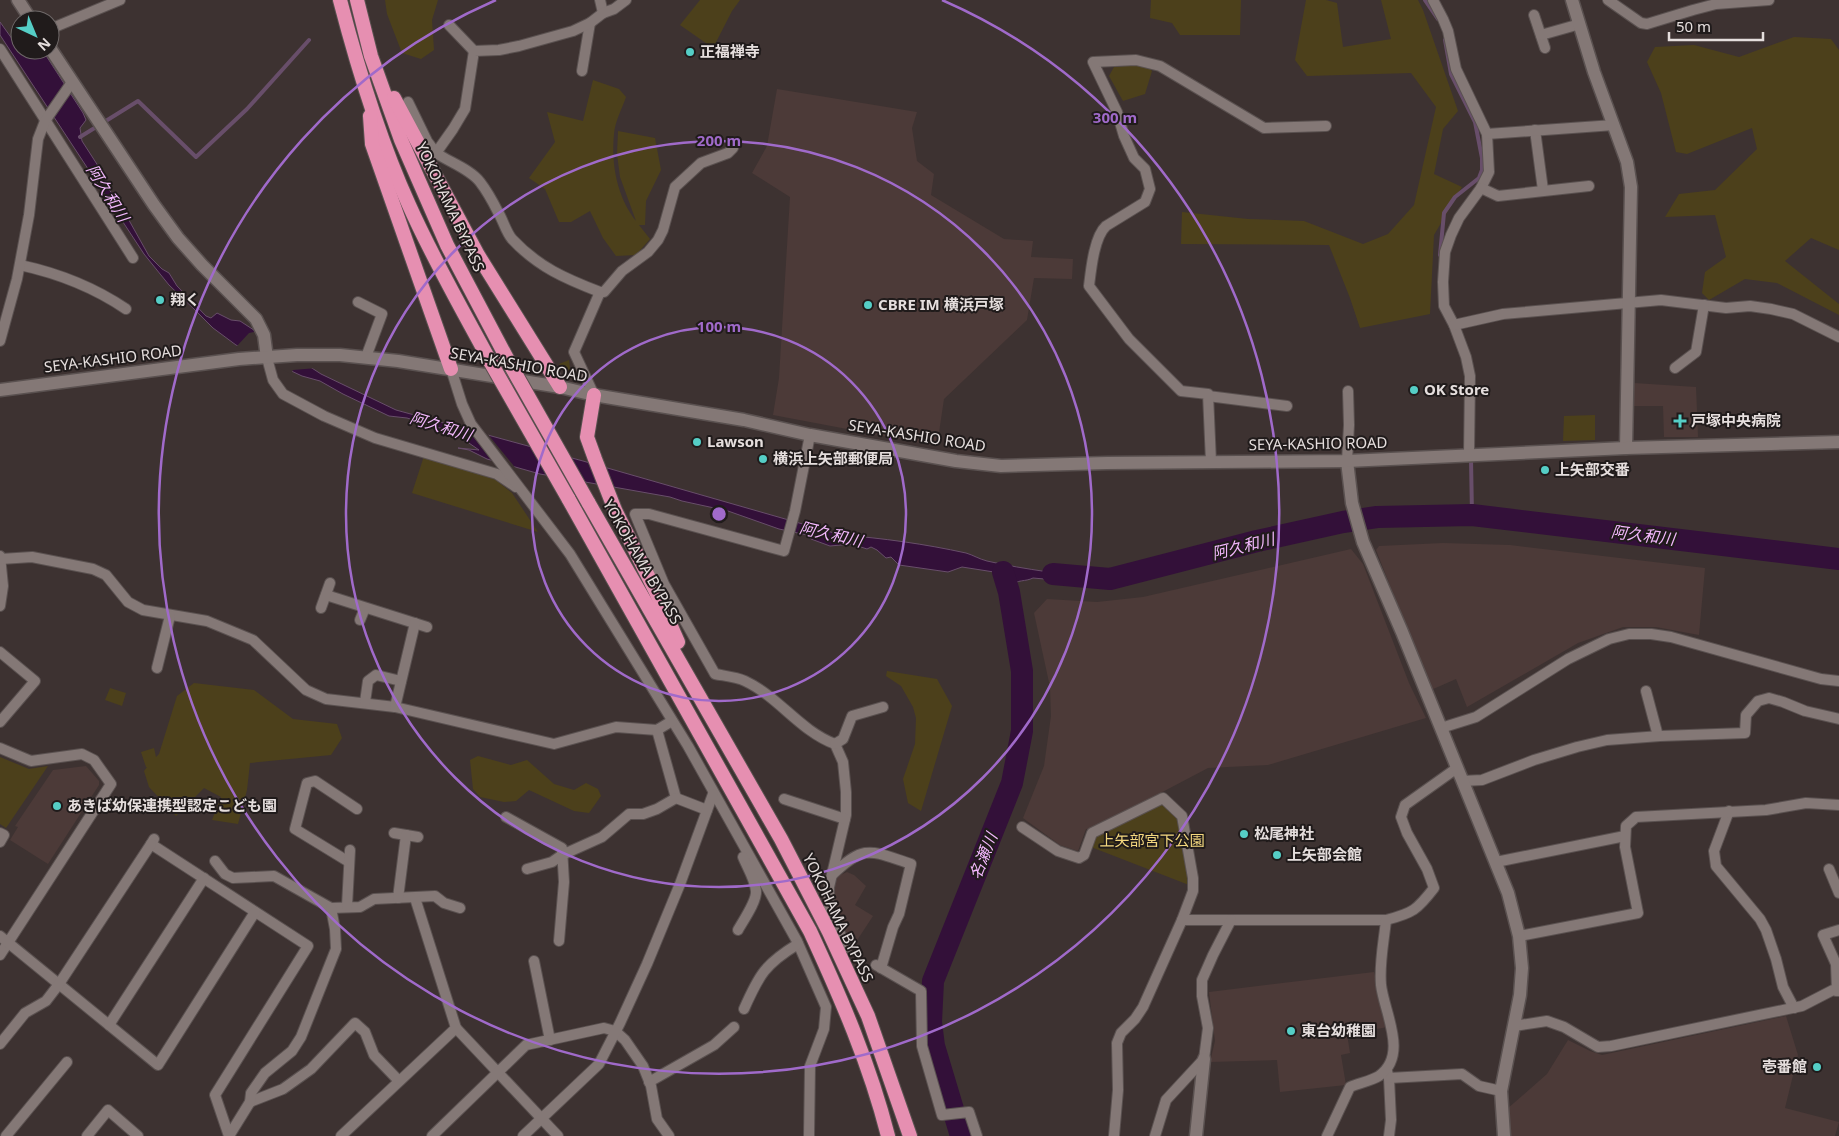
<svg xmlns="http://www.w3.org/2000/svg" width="1839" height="1136" font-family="'Noto Sans','Noto Sans JP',sans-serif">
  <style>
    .built { fill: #4c3a38 }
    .green { fill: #4c401b }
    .water { fill: #331039; stroke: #684e6a }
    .pier { fill: #3d3231 }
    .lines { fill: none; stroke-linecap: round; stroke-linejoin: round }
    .stream { stroke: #684e6a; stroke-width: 4 }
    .river { stroke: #331039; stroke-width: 22 }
    .minor-casing { stroke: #5a5150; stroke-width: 12 }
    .tertiary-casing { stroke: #5a5150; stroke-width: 15 }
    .secondary-casing { stroke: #5a5150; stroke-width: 15 }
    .trunk-casing { stroke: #5a5150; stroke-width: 16 }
    .minor { stroke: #847876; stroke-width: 10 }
    .tertiary { stroke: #847876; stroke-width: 12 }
    .secondary { stroke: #847876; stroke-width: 12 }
    .trunk { stroke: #e68fb1; stroke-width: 14 }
    .trunk-bridge-casing { stroke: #5a5150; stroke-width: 16; stroke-linecap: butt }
    .trunk-bridge { stroke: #e68fb1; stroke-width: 14 }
    .ring { fill: none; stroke: #a06aca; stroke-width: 2.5 }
    .poi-dot { fill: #55cec6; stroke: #201b1b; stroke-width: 2 }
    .labels { text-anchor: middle; stroke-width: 4; stroke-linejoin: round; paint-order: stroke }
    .poi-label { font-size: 15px; font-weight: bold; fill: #e5dedd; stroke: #201b1b; text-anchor: start }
    .street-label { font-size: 15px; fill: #e5dedd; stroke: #201b1b }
    .park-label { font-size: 15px; fill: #f3d77e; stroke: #201b1b }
    .water-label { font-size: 16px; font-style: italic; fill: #f3b8fd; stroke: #201b1b }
    .centre { fill: #a06aca; stroke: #201b1b; stroke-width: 2.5 }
    .ring-label { font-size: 15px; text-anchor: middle; font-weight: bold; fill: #a06aca; stroke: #201b1b; stroke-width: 4; stroke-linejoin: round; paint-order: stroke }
  </style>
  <rect width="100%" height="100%" fill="#3d3231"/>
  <g class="built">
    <polygon points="777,89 917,112 912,128 917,161 934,174 931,195 1004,239 1033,241 1031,257 1073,259 1072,279 1034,278 1027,320 944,399 937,446 773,415 779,378 790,197 752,173 767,146"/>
    <polygon points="1634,383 1696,387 1698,437 1664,437 1663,406 1634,406"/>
    <polygon points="1443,543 1510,545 1705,568 1699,635 1656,627 1623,627 1578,643 1467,707 1456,679 1431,690 1376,550 1379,546"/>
    <polygon points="1351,549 1363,564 1409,683 1426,718 1268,765 1208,768 1094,828 1086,829 1078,851 1060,845 1023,818 1044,766 1051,716 1050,687 1034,613 1047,599 1097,602 1143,597"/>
    <polygon points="86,766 99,781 99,785 48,864 10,840 18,827 15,826 53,770"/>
    <polygon points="847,872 854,875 866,886 855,905 873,916 852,948 849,944 834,908 833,887 838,876"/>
    <polygon points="1374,972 1388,1027 1347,1034 1350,1053 1341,1055 1346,1085 1280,1092 1277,1060 1210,1062 1215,1041 1209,992"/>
    <polygon points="1786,1016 1798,1055 1785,1108 1839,1122 1835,1136 1510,1136 1507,1109 1547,1074 1568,1040 1590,1051 1602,1055"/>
  </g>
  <g class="green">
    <polygon points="385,0 438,0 432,20 434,50 421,59 402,53 387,14"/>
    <polygon points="700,0 740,0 732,11 713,48 680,25"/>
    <polygon points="1151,0 1241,0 1240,35 1180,35 1172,23 1150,18"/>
    <polygon points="1306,0 1326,0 1337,3 1343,47 1391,39 1381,0 1418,0 1423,10 1458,111 1443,129 1434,174 1462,187 1434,235 1430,314 1360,328 1350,298 1329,245 1181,244 1182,212 1248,219 1304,221 1363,244 1388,234 1414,205 1436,107 1411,73 1307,76 1295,60"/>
    <polygon points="1794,37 1831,39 1839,50 1839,250 1811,238 1785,261 1839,304 1839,315 1777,283 1745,279 1709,300 1702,293 1705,272 1726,257 1715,215 1665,217 1679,194 1715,190 1757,149 1752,128 1687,154 1676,152 1661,93 1647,62 1655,47 1694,45 1739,57"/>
    <polygon points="1136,65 1148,67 1152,71 1145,94 1123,101 1109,76 1114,67"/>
    <path d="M593 80 619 89 626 97C622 109 615 121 614 134 611 164 617 197 636 221L620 177 617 154 618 131 655 138 661 170 646 201 645 225H639L650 239 636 255 616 256 603 238 590 211 571 222H559L545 189 529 178 555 142 547 112 583 121Z"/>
    <polygon points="569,360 570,368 576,373 573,376 564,370 559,364"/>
    <polygon points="1595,415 1595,440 1563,441 1564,416"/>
    <polygon points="424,456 496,480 512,493 538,532 412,493"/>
    <polygon points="887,671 937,679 952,706 921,811 908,803 903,779 915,744 916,718 913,707 901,686 886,676"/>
    <polygon points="194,683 254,690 293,719 337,724 342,738 331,755 250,763 247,790 238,824 212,820 221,797 204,788 176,816 149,787 144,771 147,767 146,767 141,752 154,748 156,757 159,754 177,696"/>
    <polygon points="110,688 126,693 122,706 105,700"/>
    <polygon points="478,756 511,765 527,760 554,784 574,790 586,783 598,789 601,796 589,813 574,811 529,790 516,801 504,802 480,797 473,789 470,760"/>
    <polygon points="0,757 29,769 48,766 6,828 0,824"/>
    <polygon points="1161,804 1177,819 1189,885 1091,847 1096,837"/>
  </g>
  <path class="water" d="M0 22 20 50H30L45 54 83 113 86 120 80 128 82 141 102 172 108 188 121 206 149 256 162 269 169 273 177 286 206 316 211 318 217 313 231 320 240 321 321 374 396 410 583 461 841 535C882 538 925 544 966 553 973 555 979 559 987 561 1026 570 1068 574 1107 581H1067L1033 578C1025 582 1018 579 1010 586L1013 606 1005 593 999 576 994 572 962 567 948 572 899 565 891 557 886 558 877 550 871 547 867 549 852 544 830 546 811 539 807 535 779 529 728 511 682 501 670 497 540 474 487 459 469 450 458 448 479 450 453 432 407 418 389 416 343 394 320 381 302 376 236 345 213 328 195 310 169 285 144 254 0 35Z"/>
  <g class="pier">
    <polygon points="259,331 317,368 293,370 291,374 236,347 249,333"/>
    <polygon points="466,427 487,433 518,471 493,463"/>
  </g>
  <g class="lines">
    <g class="stream">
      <polyline points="1425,0 1438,19"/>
      <polyline points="80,137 138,101 196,157 247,109 309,40"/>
      <polyline points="1440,255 1444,213 1455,197 1479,178 1482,170 1482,158 1475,122 1451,74 1445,40"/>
      <polyline points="1471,459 1472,515"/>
    </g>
    <g class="river">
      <polyline points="1053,574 1110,579 1257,541 1343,522 1377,517 1472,515 1839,559"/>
      <polyline points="961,1136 934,1046 931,1022 933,981 1012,783 1022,731 1022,671 1009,592 1003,572"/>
    </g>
    <g class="minor-casing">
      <g id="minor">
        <polyline points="600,0 603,13"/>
        <polyline points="1433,0 1443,19 1448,31 1456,69 1487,134 1489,172 1481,188 1459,218 1451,235 1445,252 1443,282 1444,306 1454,325 1466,357 1470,376 1469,455"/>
        <polyline points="1608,0 1641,23 1647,24 1693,10 1716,4 1769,0"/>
        <polyline points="1534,15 1545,48"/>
        <polyline points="449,25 474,51"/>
        <polyline points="50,29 120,0"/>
        <polyline points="1541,35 1580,24"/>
        <polyline points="0,49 133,258"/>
        <polyline points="582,71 590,23"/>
        <polyline points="408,102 427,141 436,153"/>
        <polyline points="1535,130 1543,190"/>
        <polyline points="1487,134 1614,125"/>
        <polyline points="1481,188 1498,196 1589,186"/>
        <path d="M20 265C57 273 95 288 126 309"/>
        <path d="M600 292C566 279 538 267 512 239 506 232 503 220 498 212 493 202 487 191 480 182 470 169 449 162 436 153L453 129 465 109 474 51 499 50 519 46 573 31 590 23 603 13 614 9 626 0"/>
        <polyline points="358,302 382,314 366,357"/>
        <polyline points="1454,325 1503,314 1661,300 1726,308 1750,306 1771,309 1793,314 1839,337"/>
        <polyline points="0,341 17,279 29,215 38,139 45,121 72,82"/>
        <polyline points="267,358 273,380 283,394 324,416 375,438 497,474 516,487"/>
        <polyline points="1675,368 1696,352 1704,305"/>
        <polyline points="451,369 462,404 471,424 570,554 688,746 797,941 826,1007 824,1029 810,1066 809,1136"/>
        <polyline points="594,395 574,352 600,292 604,292 622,271 648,252 658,240 663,230 675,187 701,163 728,153 733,148"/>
        <polyline points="1208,396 1287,406"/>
        <path d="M810 435 795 511 784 551 649 514H635L664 584 715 674C725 676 736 677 745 681 779 697 800 731 835 744L843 762 846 792V815L829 887V912L847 947"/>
        <polyline points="1347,461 1349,425 1348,391"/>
        <path d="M1211 462 1208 394 1181 391 1129 339 1089 286C1091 270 1094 237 1106 226L1145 202 1150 189 1145 169 1134 158 1124 136 1117 112 1093 62 1136 60 1160 66 1264 128 1326 126"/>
        <polyline points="0,556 3,586 0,606"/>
        <polyline points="1,559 32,557 93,569 106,575 128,602 143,610 207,621 253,640 306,690 326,699 395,707 554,744 616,727 657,730 672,721"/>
        <polyline points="326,595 427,627"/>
        <polyline points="321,608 330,583"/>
        <polyline points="360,620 365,608"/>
        <polyline points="0,652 35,681 0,722"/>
        <polyline points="157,668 170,616"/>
        <polyline points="1646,691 1658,736"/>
        <polyline points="365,702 368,681 376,675 401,681"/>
        <polyline points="395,707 415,623"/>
        <polyline points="1441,728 1476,717 1568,659 1609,639 1629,634 1651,634 1671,637 1821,679 1839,681"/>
        <polyline points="657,730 676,798"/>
        <polyline points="835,744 843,739 852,716 883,707"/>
        <polyline points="0,748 31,761 82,754 94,760 111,784 0,955"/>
        <polyline points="1462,781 1482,780 1534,760 1577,747 1607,740 1660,736 1745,733 1746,715 1758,701 1769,698 1783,702 1805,711 1839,719"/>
        <polyline points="784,799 845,819"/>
        <polyline points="1729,811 1714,851 1716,866 1760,919 1766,930 1776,959 1783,987 1794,1008"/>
        <polyline points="506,817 562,848 564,882 559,941"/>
        <polyline points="1022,827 1058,851 1079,858 1084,855 1092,833 1163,798 1182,816 1193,878 1193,891 1182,920 1143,1007 1135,1019 1121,1033 1117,1043 1118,1090 1114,1136"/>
        <polyline points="0,833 4,835 0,842"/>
        <polyline points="394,833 418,837"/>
        <polyline points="154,839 151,844 308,946 215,1095 229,1136"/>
        <polyline points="215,861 225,874 233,878 274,876 331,908 360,907 374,899 435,896 444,903 460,908"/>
        <polyline points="349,862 295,829 307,783 315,781 357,809"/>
        <polyline points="1496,862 1625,836"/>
        <polyline points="527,869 552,862 562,855 602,837 629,814 643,814 657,809 676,798 707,810"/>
        <polyline points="1829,869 1839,893"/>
        <path d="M832 875C865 843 871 851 911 864L899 914 893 927 881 968"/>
        <polyline points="398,898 406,835"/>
        <polyline points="347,906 350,850"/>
        <path d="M1182 920H1386C1413 913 1417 910 1434 888L1427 869 1407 833 1401 817 1405 805 1457 768"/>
        <path d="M738 930C743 921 757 901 756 891 755 879 747 867 743 857"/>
        <polyline points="0,936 158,1065 255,912"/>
        <polyline points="1519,936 1638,913 1625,847 1626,826 1636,817 1766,810 1806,803 1839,805"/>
        <polyline points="534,961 550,1040"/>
        <polyline points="876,965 921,991 922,1046 942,1115 969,1112 977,1136"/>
        <polyline points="1837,991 1836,964 1823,935 1839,930"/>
        <path d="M744 1009C759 975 765 964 798 944"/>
        <polyline points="109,1025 204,878"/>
        <polyline points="1514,1026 1547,1021 1564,1027 1598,1047 1611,1046 1802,1006 1833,990 1839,991"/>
        <polyline points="456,1028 558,1136"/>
        <polyline points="0,1044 25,1013 46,1001 59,984 151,844"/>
        <polyline points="1387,1071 1389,1078 1391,1120 1389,1136"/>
        <polyline points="1389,1078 1462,1074 1479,1086 1501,1091"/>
        <polyline points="649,1082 714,1045 734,1027"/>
        <polyline points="250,1102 283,1089 311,1069 355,1023 365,1032 374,1055 399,1081"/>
        <polyline points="6,1136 67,1062"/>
        <polyline points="87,1136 108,1110 138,1136"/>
        <polyline points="229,1136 250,1102 251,1093 265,1073 292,1051 301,1037 336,949 335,929 331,908"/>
        <polyline points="341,1136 456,1028 415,898"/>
        <polyline points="432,1136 526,1045 604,1028 615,1031 625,1040 643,1066 651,1086 657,1119 669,1136"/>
        <polyline points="523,1136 599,1064 620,1023 647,964 680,884 713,794"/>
        <polyline points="1155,1136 1166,1100 1204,1059 1208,1028 1202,996 1202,980 1213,955 1231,920"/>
        <path d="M1327 1136 1350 1087C1359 1083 1371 1081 1379 1076 1409 1055 1384 1012 1381 985 1379 963 1384 941 1386 920"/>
      </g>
    </g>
    <g class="tertiary-casing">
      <g id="tertiary">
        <polyline points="18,0 31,20"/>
        <polyline points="1572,0 1594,72 1627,162 1631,187 1626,448"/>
        <polyline points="50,48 154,205 178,238 202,265 256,319 264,335 267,358"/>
        <polyline points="1347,461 1352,503 1363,542 1402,632 1508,893 1519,936 1522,968 1520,995 1501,1091 1504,1136"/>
        <polyline points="1196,1136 1204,1059"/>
      </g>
    </g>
    <g class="secondary-casing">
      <polyline id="secondary" points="0,390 239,359 297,355 340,355 398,361 560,387 594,395 744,420 810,435 956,461 1001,466 1107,463 1347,461 1626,448 1839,442"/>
    </g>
    <g class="trunk-casing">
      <g id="trunk">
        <path d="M340 0C358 69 379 139 409 205 433 259 463 311 491 363"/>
        <polyline points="357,0 371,56 401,140 447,245 511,366"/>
        <polyline points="394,98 478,255 560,387"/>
        <polyline points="370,116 372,144 451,369"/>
        <polyline points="594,395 587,437 595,459 615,510 655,590 678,642"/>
        <path d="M568 498 810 931C841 998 870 1065 888 1136"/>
        <polyline points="588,502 781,839 829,932 868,1016 910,1136"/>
      </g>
    </g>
    <use href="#minor" class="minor"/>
    <use href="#tertiary" class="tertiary"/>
    <use href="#secondary" class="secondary"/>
    <use href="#trunk" class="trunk"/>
    <g class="trunk-bridge-casing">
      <g id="trunk-bridge">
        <polyline points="491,363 568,498"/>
        <polyline points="511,366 588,502"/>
      </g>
    </g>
    <use href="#trunk-bridge" class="trunk-bridge"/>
  </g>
  <g class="ring">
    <circle cx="719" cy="514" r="187"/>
    <circle cx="719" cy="514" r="373"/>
    <path d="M942 0A560 560 0 1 1 496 0"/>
  </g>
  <g class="poi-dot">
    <circle cx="690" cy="52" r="5"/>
    <circle cx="160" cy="300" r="5"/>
    <circle cx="868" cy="305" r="5"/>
    <circle cx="1414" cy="390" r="5"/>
    <path d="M1677.5 413.5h5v5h5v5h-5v5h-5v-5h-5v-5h5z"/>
    <circle cx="697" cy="442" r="5"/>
    <circle cx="763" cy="459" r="5"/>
    <circle cx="1545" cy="470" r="5"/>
    <circle cx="57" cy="806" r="5"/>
    <circle cx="1244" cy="834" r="5"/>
    <circle cx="1277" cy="855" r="5"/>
    <circle cx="1291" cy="1031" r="5"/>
    <circle cx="1817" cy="1067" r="5"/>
  </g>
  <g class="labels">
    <g class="poi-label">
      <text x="700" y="57">正福禅寺</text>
      <text x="170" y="305">翔く</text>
      <text x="878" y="310">CBRE IM 横浜戸塚</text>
      <text x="1424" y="395">OK Store</text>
      <text x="1691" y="426">戸塚中央病院</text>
      <text x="707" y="447">Lawson</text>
      <text x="773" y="464">横浜上矢部郵便局</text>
      <text x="1555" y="475">上矢部交番</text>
      <text x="67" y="811">あきば幼保連携型認定こども園</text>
      <text x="1254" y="839">松尾神社</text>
      <text x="1287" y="860">上矢部会館</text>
      <text x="1301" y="1036">東台幼稚園</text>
      <text x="1807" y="1072" text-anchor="end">壱番館</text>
    </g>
    <g class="street-label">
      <text transform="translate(450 207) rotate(65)" y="5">YOKOHAMA BYPASS</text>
      <text transform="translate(113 359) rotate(-7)" y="5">SEYA-KASHIO ROAD</text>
      <text transform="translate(519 365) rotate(10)" y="5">SEYA-KASHIO ROAD</text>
      <text transform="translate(917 436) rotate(9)" y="5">SEYA-KASHIO ROAD</text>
      <text transform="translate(1318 444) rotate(-1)" y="5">SEYA-KASHIO ROAD</text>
      <text transform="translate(642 562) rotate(60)" y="5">YOKOHAMA BYPASS</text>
      <text transform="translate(838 918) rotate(64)" y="5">YOKOHAMA BYPASS</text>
    </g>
    <g class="park-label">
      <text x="1152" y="846">上矢部宮下公園</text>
    </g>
    <g class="water-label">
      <text transform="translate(108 193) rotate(58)" y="6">阿久和川</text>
      <text transform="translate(441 426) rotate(17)" y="6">阿久和川</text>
      <text transform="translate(831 534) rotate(13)" y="6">阿久和川</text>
      <text transform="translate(1643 535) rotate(7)" y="6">阿久和川</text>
      <text transform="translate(1243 546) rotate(-14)" y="6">阿久和川</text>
      <text transform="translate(983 856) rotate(-68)" y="6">名瀬川</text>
    </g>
  </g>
  <circle cx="719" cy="514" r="8" class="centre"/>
  <g class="ring-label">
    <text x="1115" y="123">300 m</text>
    <text x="719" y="146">200 m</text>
    <text x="719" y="332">100 m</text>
  </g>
  <g transform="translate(35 35) rotate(136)"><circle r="24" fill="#201b1b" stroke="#6f6969"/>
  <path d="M0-4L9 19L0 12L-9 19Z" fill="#55cec6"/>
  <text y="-8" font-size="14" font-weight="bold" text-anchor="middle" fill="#e5dedd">N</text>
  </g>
  <path d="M1669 32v8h94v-8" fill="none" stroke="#e5dedd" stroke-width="2.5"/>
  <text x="1676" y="32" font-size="15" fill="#e5dedd" stroke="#201b1b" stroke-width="4" paint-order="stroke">50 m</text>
</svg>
